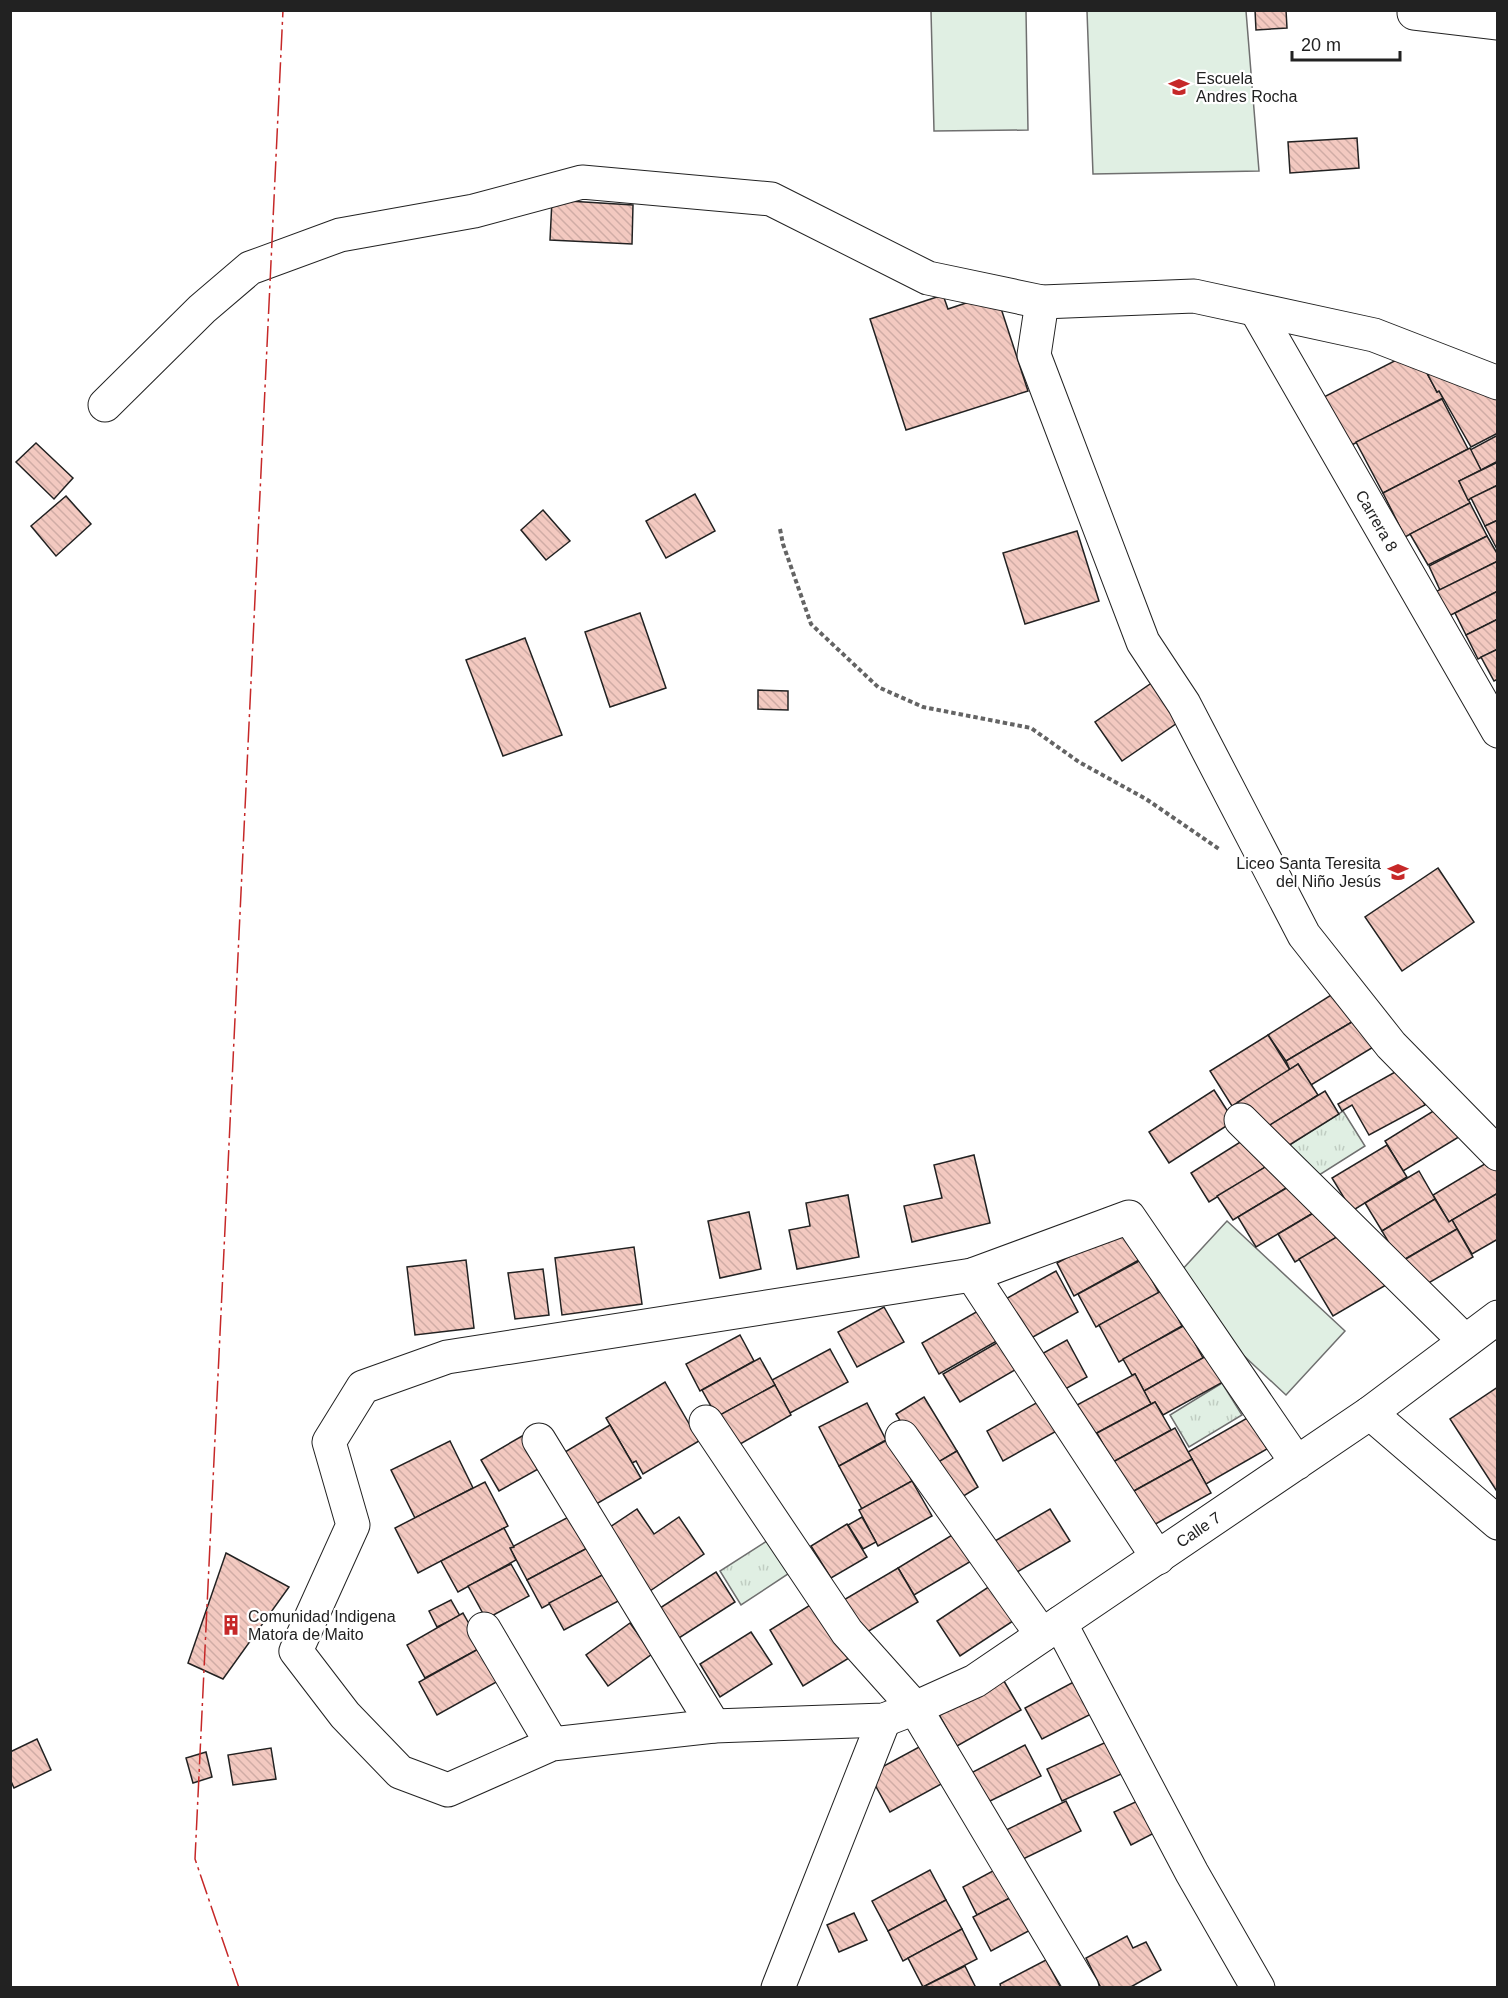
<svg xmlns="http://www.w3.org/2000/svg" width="1508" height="1998" font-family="Arial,sans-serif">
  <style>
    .grass { fill: url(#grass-tufts); stroke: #6f6f6f; stroke-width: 1.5 }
    .pitch { fill: #e0efe3; stroke: #6f6f6f; stroke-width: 1.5 }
    .building { fill: url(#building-back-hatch); stroke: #222; stroke-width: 1.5 }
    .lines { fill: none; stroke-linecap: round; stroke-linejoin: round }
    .minor-casing { stroke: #222; stroke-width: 35 }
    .path { stroke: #646464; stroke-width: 4; stroke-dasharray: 4.5 3; stroke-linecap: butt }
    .minor { stroke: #fff; stroke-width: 33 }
    .power { stroke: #c62828; stroke-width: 1.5; stroke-dasharray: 21 4.5 3 4.5; stroke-linecap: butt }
    .labels { text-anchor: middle; stroke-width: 4.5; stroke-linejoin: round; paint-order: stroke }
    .poi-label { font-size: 16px; fill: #222; stroke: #fff; text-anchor: start }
    .street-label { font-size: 16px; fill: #222; stroke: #fff }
  </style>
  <defs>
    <pattern id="grass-tufts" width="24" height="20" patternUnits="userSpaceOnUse" patternTransform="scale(1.5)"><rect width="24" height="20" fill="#e0efe3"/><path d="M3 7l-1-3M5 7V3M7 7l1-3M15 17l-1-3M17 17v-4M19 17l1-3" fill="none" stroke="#c0cdc2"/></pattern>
    <pattern id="building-back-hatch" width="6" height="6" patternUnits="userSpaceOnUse" patternTransform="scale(1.5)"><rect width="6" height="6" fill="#f3c9c0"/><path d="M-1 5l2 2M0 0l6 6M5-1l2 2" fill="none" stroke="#d0aca5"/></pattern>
  </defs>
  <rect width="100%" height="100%" fill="#fff"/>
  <g class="grass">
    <polygon points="1343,1111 1365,1146 1305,1184 1283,1149"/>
    <polygon points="1222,1383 1242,1415 1189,1447 1170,1415"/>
    <polygon points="773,1537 794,1570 741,1605 720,1571"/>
  </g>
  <g class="pitch">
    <polygon points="931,11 1026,11 1028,130 934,131"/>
    <polygon points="1087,11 1246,11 1259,171 1093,174"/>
    <polygon points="1227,1221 1345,1331 1286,1395 1168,1285"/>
  </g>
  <g class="building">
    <polygon points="1255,10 1286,10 1287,28 1256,30"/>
    <polygon points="1357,138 1359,168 1290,173 1288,142"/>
    <polygon points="552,200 633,205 632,244 550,240"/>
    <polygon points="996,293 1028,391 906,430 870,319 943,295 948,309"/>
    <polygon points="1412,352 1416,353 1437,392 1439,391 1443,398 1342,450 1316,401"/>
    <polygon points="1431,374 1498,397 1498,433 1471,447 1439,391 1437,392 1428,375"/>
    <polygon points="1442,399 1468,449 1383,493 1356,442"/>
    <polygon points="1498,435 1498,461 1481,470 1470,450"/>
    <polygon points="36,443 73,478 54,499 16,462"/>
    <polygon points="1470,448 1481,470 1459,481 1470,503 1405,537 1383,493"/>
    <polygon points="1498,462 1498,485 1468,500 1459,481"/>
    <polygon points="1498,485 1498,520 1485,526 1471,498"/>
    <polygon points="695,494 715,531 666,558 646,521"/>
    <polygon points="66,496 91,524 56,556 31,526"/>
    <polygon points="1470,503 1487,536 1428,565 1410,534"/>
    <polygon points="543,510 570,541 546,560 521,530"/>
    <polygon points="1498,520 1498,551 1485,526"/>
    <polygon points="1077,531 1099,601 1025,624 1003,553"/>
    <polygon points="1487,536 1498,555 1498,561 1440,590 1429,566"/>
    <polygon points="1498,561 1498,591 1447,617 1435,592"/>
    <polygon points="1498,591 1498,619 1466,635 1455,613"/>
    <polygon points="640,613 666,688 610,707 585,632"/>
    <polygon points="1498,619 1498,649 1478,659 1466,635"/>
    <polygon points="525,638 562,735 503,756 466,660"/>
    <polygon points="1498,649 1498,679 1494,681 1481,657"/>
    <polygon points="1153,682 1180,721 1122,761 1095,722"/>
    <polygon points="758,690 788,691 788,710 758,709"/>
    <polygon points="1438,868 1474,922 1402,971 1365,917"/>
    <polygon points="1339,990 1357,1019 1286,1061 1268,1035"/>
    <polygon points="1357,1019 1375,1046 1311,1085 1298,1064 1290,1070 1286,1061"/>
    <polygon points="1268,1035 1290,1070 1232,1106 1210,1071"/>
    <polygon points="1298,1064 1318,1095 1258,1133 1238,1102"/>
    <polygon points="1404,1067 1425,1105 1369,1135 1352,1105 1342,1111 1338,1104"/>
    <polygon points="1214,1090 1234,1121 1169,1163 1149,1132"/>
    <polygon points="1325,1091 1339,1114 1283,1149 1265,1128"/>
    <polygon points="1443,1105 1462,1135 1403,1171 1385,1141"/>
    <polygon points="1253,1134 1272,1163 1209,1202 1191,1173"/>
    <polygon points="1387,1145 1407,1177 1352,1211 1332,1178"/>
    <polygon points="974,1155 990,1223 912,1242 904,1206 942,1198 934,1165"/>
    <polygon points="1498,1156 1498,1193 1449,1222 1433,1195"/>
    <polygon points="1277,1160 1291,1185 1233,1220 1217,1196"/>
    <polygon points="1419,1171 1435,1199 1382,1231 1365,1203"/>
    <polygon points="1300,1180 1323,1207 1256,1247 1238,1217"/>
    <polygon points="1498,1193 1498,1239 1472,1254 1452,1220"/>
    <polygon points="848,1195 859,1257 797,1269 789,1230 810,1226 806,1203"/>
    <polygon points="1435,1199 1449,1222 1452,1220 1457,1229 1400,1262 1382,1231"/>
    <polygon points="1327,1205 1344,1233 1295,1262 1278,1234"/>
    <polygon points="749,1212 761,1269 720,1278 708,1221"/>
    <polygon points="1122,1228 1139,1260 1074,1296 1057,1263"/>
    <polygon points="1352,1228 1386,1285 1333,1316 1299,1259"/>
    <polygon points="1457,1229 1473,1257 1420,1288 1404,1260"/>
    <polygon points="634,1247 642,1304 562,1315 555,1258"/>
    <polygon points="466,1260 474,1328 415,1335 407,1267"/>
    <polygon points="1141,1260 1159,1293 1096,1327 1078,1294"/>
    <polygon points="543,1269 549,1315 515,1319 508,1273"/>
    <polygon points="1056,1271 1078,1312 1024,1342 1002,1301"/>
    <polygon points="1163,1290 1182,1326 1119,1362 1099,1325"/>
    <polygon points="884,1307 904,1342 857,1367 838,1332"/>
    <polygon points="985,1307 1002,1338 939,1374 922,1343"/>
    <polygon points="1185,1325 1203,1358 1144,1391 1135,1374 1132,1375 1123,1359"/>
    <polygon points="740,1335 754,1361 700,1391 686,1364"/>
    <polygon points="1067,1340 1087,1377 1058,1393 1038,1356"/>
    <polygon points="1000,1341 1020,1367 960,1402 943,1374"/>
    <polygon points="830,1349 848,1382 790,1413 772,1380"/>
    <polygon points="1208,1355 1223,1382 1163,1415 1155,1402 1151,1404 1144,1391"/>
    <polygon points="760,1358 775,1385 717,1417 702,1390"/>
    <polygon points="1135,1374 1151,1404 1091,1436 1075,1406"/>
    <polygon points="665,1382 699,1441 643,1474 636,1461 632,1463 606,1418"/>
    <polygon points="775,1385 791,1415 735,1447 718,1416"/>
    <polygon points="1498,1387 1498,1493 1450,1419"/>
    <polygon points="924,1397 957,1451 929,1468 896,1414"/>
    <polygon points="1045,1398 1062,1428 1003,1461 987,1431"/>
    <polygon points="1155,1402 1171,1430 1113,1462 1097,1433"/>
    <polygon points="867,1403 886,1440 839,1466 819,1427"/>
    <polygon points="1249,1417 1267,1449 1206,1484 1188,1452"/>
    <polygon points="610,1425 641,1478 586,1510 555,1458"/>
    <polygon points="1175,1428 1192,1459 1130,1493 1113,1462"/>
    <polygon points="522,1436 540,1468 499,1491 481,1460"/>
    <polygon points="889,1439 912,1481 862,1509 839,1466"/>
    <polygon points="450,1441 473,1488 415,1518 391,1470"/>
    <polygon points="957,1451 978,1487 954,1502 933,1465"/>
    <polygon points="1192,1459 1211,1493 1152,1526 1134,1491"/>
    <polygon points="912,1481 932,1516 878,1546 859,1510"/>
    <polygon points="485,1482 508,1526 418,1573 395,1528"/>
    <polygon points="637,1509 654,1534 679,1517 704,1554 647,1593 604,1531"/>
    <polygon points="1050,1509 1070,1541 1007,1578 988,1545"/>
    <polygon points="578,1512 595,1544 527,1580 510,1548"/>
    <polygon points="862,1517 876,1542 863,1549 848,1525"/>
    <polygon points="847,1524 867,1557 831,1578 811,1546"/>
    <polygon points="504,1528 514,1547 510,1548 516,1560 458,1592 441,1561"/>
    <polygon points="957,1532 973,1560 914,1595 898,1568"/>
    <polygon points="595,1544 610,1571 542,1608 527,1580"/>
    <polygon points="226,1553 289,1587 223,1679 188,1663"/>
    <polygon points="511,1564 529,1596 486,1619 468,1586"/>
    <polygon points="898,1568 918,1602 862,1635 842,1601"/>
    <polygon points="610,1571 624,1598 564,1630 549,1603"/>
    <polygon points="716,1572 735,1602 679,1638 660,1608"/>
    <polygon points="993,1584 1016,1619 960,1656 937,1621"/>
    <polygon points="451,1600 460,1616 437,1627 429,1611"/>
    <polygon points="815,1602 849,1658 803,1686 770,1630"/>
    <polygon points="463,1613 482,1647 425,1678 407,1645"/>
    <polygon points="630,1623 652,1654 608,1686 586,1655"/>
    <polygon points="751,1632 772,1664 720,1697 700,1664"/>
    <polygon points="482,1647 500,1680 437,1715 419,1682"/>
    <polygon points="1001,1676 1021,1710 957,1746 937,1711"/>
    <polygon points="1081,1678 1099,1710 1042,1739 1025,1708"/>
    <polygon points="37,1739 51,1770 14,1788 10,1779 10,1752"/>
    <polygon points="934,1739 954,1777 890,1812 869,1774"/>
    <polygon points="1113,1739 1128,1771 1062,1801 1047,1769"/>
    <polygon points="1025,1745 1041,1776 986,1803 971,1773"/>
    <polygon points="271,1748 276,1779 233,1785 228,1755"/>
    <polygon points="206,1752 212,1777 193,1783 186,1758"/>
    <polygon points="1144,1798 1160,1830 1131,1845 1114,1812"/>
    <polygon points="1066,1801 1081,1831 1019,1861 1004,1831"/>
    <polygon points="1004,1865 1019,1893 977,1915 963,1887"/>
    <polygon points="930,1870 946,1900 888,1931 872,1901"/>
    <polygon points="1020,1893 1038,1926 991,1951 973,1917"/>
    <polygon points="946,1900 962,1929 903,1961 888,1931"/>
    <polygon points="854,1913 867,1940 839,1952 827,1925"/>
    <polygon points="962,1929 977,1959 923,1987 908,1958"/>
    <polygon points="1127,1936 1133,1948 1146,1942 1161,1970 1129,1988 1101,1988 1086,1958"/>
    <polygon points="1046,1960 1061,1988 1001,1988 1000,1984"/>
    <polygon points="965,1966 976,1988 923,1987"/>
  </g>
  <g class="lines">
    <g class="minor-casing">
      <g id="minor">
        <polyline points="1414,13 1498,23"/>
        <polyline points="1042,302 1034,355 1143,642 1184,704 1304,935 1391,1045 1498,1154"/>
        <path id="s1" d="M1256 310 1498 731"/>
        <polyline points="105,405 202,309 250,268 340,235 474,211 582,182 771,199 928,278 1042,302 1194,296 1374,335 1498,383"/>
        <polyline points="1241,1120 1465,1341"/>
        <polyline points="972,1275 1158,1558"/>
        <polyline points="1370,1413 1498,1523"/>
        <polyline points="706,1422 847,1632 915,1708 1082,1988"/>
        <polyline points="902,1437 1042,1635"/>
        <polyline points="539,1440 714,1726"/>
        <path id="s2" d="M1297 1463 1129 1217 972 1275 447 1357 363 1387 329 1442 353 1525 296 1651 345 1715 400 1772 448 1790 552 1744 714 1726 884 1720 915 1708 975 1681 1060 1623 1370 1413 1498 1317"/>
        <polyline points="1060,1623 1192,1873 1258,1988"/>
        <polyline points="484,1629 552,1744"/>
        <polyline points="778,1988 884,1720"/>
      </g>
    </g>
    <polyline class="path" points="780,529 783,544 811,624 878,687 923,707 1031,728 1079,762 1146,799 1219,849"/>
    <use href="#minor" class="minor"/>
    <polyline class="power" points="239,1988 195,1859 283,10"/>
  </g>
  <defs>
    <g id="school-bare" transform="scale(1.62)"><path d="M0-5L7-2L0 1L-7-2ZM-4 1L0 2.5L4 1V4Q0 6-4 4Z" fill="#c62828" stroke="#fff" stroke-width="2.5" paint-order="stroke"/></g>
    <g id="building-bare" transform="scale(1.62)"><path d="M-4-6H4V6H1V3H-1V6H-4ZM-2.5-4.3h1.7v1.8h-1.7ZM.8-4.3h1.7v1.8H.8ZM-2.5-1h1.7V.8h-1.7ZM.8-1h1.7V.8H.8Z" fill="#c62828" stroke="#fff" stroke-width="2.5" paint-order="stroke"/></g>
  </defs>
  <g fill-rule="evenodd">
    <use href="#school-bare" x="1179" y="87"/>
    <use href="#school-bare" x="1398" y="872"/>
    <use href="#building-bare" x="231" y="1625"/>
  </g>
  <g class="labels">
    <g class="poi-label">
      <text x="1196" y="84">Escuela<tspan x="1196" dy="18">Andres Rocha</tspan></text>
      <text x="1381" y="869" text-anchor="end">Liceo Santa Teresita<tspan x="1381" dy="18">del Niño Jesús</tspan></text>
      <text x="248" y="1622">Comunidad Indigena<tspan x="248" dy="18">Matora de Maito</tspan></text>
    </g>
    <g class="street-label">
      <text dy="6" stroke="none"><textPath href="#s1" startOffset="243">Carrera 8</textPath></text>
      <text dy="6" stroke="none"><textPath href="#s2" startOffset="2402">Calle 7</textPath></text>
    </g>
  </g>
  <rect width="1508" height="1998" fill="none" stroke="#222222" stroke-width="24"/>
  <path d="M1292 51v9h108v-9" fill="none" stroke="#222222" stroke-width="3"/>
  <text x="1301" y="51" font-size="18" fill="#222222" stroke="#ffffff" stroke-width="4.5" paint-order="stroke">20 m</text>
</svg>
